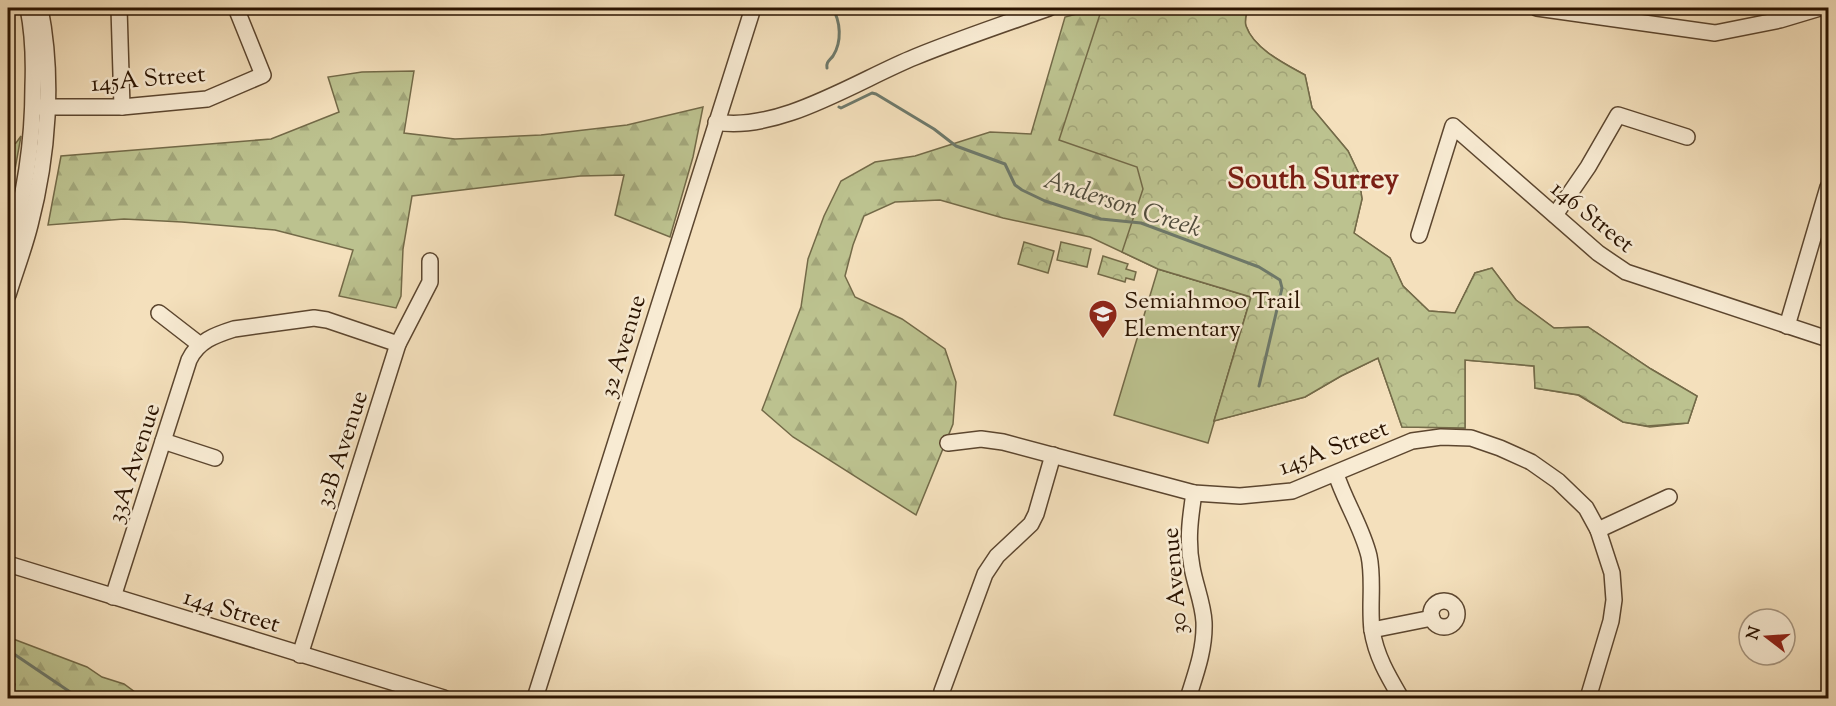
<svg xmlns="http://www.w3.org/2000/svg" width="1836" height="706" font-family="'Sorts Mill Goudy',serif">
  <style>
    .grass { fill: #bcc28f; stroke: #736a48; stroke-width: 1.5 }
    .forest { fill: url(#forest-firs); stroke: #736a48; stroke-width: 1.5 }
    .park { fill: url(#park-crowns); stroke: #736a48; stroke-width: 1.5 }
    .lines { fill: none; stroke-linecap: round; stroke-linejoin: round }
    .stream { stroke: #6e796a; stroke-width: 3 }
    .minor-casing { stroke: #5c462f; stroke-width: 18 }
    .minor { stroke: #f8ebd3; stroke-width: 15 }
    .labels { text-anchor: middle; stroke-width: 5; stroke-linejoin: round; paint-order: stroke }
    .street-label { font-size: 24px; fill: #2a1300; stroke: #f8ebd3 }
    .poi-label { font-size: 24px; fill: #2a1300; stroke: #f8ebd3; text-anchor: start }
    .water-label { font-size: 26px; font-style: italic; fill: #524e3e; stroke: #f8ebd3 }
    .district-label { font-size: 30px; font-weight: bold; fill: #7a1f14; stroke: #f8ebd3 }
  </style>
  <defs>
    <pattern id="forest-firs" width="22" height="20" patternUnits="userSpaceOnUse" patternTransform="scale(1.5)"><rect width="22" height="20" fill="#bcc28f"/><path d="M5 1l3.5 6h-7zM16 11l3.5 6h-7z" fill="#a2a67a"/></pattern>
    <pattern id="park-crowns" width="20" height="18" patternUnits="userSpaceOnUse" patternTransform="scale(1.5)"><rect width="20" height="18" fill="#bcc28f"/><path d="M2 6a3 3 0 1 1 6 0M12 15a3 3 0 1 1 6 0" fill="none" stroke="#a2a67a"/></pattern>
  </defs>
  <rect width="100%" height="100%" fill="#f4e0bc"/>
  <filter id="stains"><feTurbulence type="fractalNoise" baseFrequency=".00333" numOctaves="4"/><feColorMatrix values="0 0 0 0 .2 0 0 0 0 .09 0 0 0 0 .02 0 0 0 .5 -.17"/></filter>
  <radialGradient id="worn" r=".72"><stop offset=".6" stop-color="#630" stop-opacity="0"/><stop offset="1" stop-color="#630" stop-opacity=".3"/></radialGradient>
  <g class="grass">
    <polygon points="21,136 10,197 8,198 8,147 16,143"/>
    <polygon points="1158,269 1251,297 1208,443 1114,415"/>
  </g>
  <g class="forest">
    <path d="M1100 8H1247C1247 13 1244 21 1246 26 1254 49 1285 64 1305 75L1312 108 1348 151 1358 172 1362 199 1354 233 1390 258 1403 286 1429 311 1455 313 1475 273 1492 268 1516 300 1554 328 1588 327 1651 369 1697 396 1688 423 1650 427 1623 422 1578 395 1535 388 1534 366 1465 360V428L1402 427 1378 358 1341 376 1305 397 1214 421 1251 297 1158 269 1090 237 1003 218 940 200 895 202 864 216 853 245 845 276 855 297 902 319 945 349 956 382 953 424 916 515 793 437 762 410 801 307 808 259 824 216 841 181 875 162 915 156 990 132 1031 134 1065 17Z"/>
    <polygon points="414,71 404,133 455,139 541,135 627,125 703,107 693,157 670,237 615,215 624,175 580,176 412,196 403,249 401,296 396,308 339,296 353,250 275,230 182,222 124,219 48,225 61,156 271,139 339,112 328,77 362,72"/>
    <polygon points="8,637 87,667 102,677 124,684 143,698 12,698 15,684 8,679"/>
  </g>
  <g class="park">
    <path d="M1102 8H1247C1247 13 1244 21 1246 26 1254 49 1285 64 1305 75L1312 108 1348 151 1358 172 1362 199 1354 233 1390 258 1403 286 1429 311 1455 313 1475 273 1492 268 1516 300 1554 328 1588 327 1651 369 1697 396 1688 423 1647 426 1623 422 1579 395 1535 388 1534 366 1465 360V428L1402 427 1378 358 1341 376 1305 397 1214 421 1251 297 1158 269 1122 252 1143 189 1137 167 1059 140Z"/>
    <polygon points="1024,242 1054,251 1048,273 1018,264"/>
    <polygon points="1061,242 1091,249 1087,267 1057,260"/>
    <polygon points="1103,256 1128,264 1126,269 1136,272 1134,280 1126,278 1125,282 1098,274"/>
  </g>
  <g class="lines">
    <g class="stream">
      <path d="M827 68C826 62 829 61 833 56 842 42 841 21 832 8"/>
      <polyline points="839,107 841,108 872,93 876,94 934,129 956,146 1005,164 1015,185 1022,190 1045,201 1101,219 1141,223 1259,267 1280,280 1282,288 1259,386"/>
      <polyline points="8,650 79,698"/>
    </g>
    <g class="minor-casing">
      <g id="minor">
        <polyline points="119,8 122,107"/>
        <polyline points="1537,8 1715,33 1780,20 1820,8"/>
        <polyline points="33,107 122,107 207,99 263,75 236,8"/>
        <path d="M716 122C779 133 858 80 915 57 959 39 1004 24 1049 8"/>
        <polyline points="1555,215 1588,167 1618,115 1687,137"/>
        <polyline points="1419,235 1453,126 1598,253 1626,272 1828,339"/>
        <path d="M8 251C25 197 33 143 33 86 34 60 33 33 28 8"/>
        <path d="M8 295C15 272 24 249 30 225 48 156 54 78 40 8"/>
        <polyline points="159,313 199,344"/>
        <polyline points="1787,326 1828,187"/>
        <polyline points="163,441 215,458"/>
        <polyline points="948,443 981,439 1003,442 1194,493 1240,496 1292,491 1412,441 1441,437 1471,438 1500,448 1531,462 1558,481 1586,508 1598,530 1612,573 1614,600 1611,621 1588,698"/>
        <path d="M1336 474C1345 502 1362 527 1369 556 1374 580 1369 606 1372 630 1376 656 1388 676 1401 698"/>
        <polyline points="1598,530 1669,497"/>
        <polyline points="8,564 444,698"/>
        <path d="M113 597 189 360C198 341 215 335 234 329L314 318 327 320 398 344"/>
        <circle cx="1444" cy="614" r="13"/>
        <polyline points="1372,630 1432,618"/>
        <polyline points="300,655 398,344 430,282 430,261"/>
        <polyline points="942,691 985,574 997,556 1031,524 1036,514 1053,455"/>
        <polyline points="535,698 753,8"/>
        <path d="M1188 698C1196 673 1205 649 1204 622 1203 603 1195 585 1192 567 1187 542 1190 519 1194 493"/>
      </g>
    </g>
    <use href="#minor" class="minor"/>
  </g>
  <defs>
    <g id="school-pin" transform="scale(1.5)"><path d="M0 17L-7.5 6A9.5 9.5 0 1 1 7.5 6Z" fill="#8f2418" stroke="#f8ebd3"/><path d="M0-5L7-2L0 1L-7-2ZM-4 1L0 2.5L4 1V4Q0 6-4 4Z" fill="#fff"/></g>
  </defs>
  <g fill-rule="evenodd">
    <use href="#school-pin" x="1103" y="314"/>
  </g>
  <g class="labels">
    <g class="street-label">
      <text transform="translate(148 78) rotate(-5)" y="8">145A Street</text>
      <text transform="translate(1593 216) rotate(39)" y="8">146 Street</text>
      <text transform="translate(622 346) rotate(-73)" y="8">32 Avenue</text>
      <text transform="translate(1333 447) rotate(-21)" y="8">145A Street</text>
      <text transform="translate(341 449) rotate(-72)" y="8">32B Avenue</text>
      <text transform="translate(133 463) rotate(-72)" y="8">33A Avenue</text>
      <text transform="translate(1174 581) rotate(-95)" y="8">30 Avenue</text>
      <text transform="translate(232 610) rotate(17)" y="8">144 Street</text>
    </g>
    <g class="poi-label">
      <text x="1124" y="308">Semiahmoo Trail<tspan x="1124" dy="28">Elementary</tspan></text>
    </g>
    <g class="water-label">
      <text transform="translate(1123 203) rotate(18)" y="9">Anderson Creek</text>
    </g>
    <g class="district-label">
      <text x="1313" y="188">South Surrey</text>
    </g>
  </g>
  <rect width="1836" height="706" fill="none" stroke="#f4e0bc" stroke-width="30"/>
  <rect x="9" y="9" width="1818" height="688" fill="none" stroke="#2a1300" stroke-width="3"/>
  <rect x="15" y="15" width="1806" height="676" fill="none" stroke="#2a1300" stroke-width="1.5"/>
  <g transform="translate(1767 637) rotate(287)"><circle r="28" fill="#f8ebd3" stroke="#a6957f" stroke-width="1.5"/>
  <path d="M0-4.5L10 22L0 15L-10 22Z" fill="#8f2418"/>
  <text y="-9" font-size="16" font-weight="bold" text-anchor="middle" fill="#2a1300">N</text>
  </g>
  <rect width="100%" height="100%" filter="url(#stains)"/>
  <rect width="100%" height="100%" fill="url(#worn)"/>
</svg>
